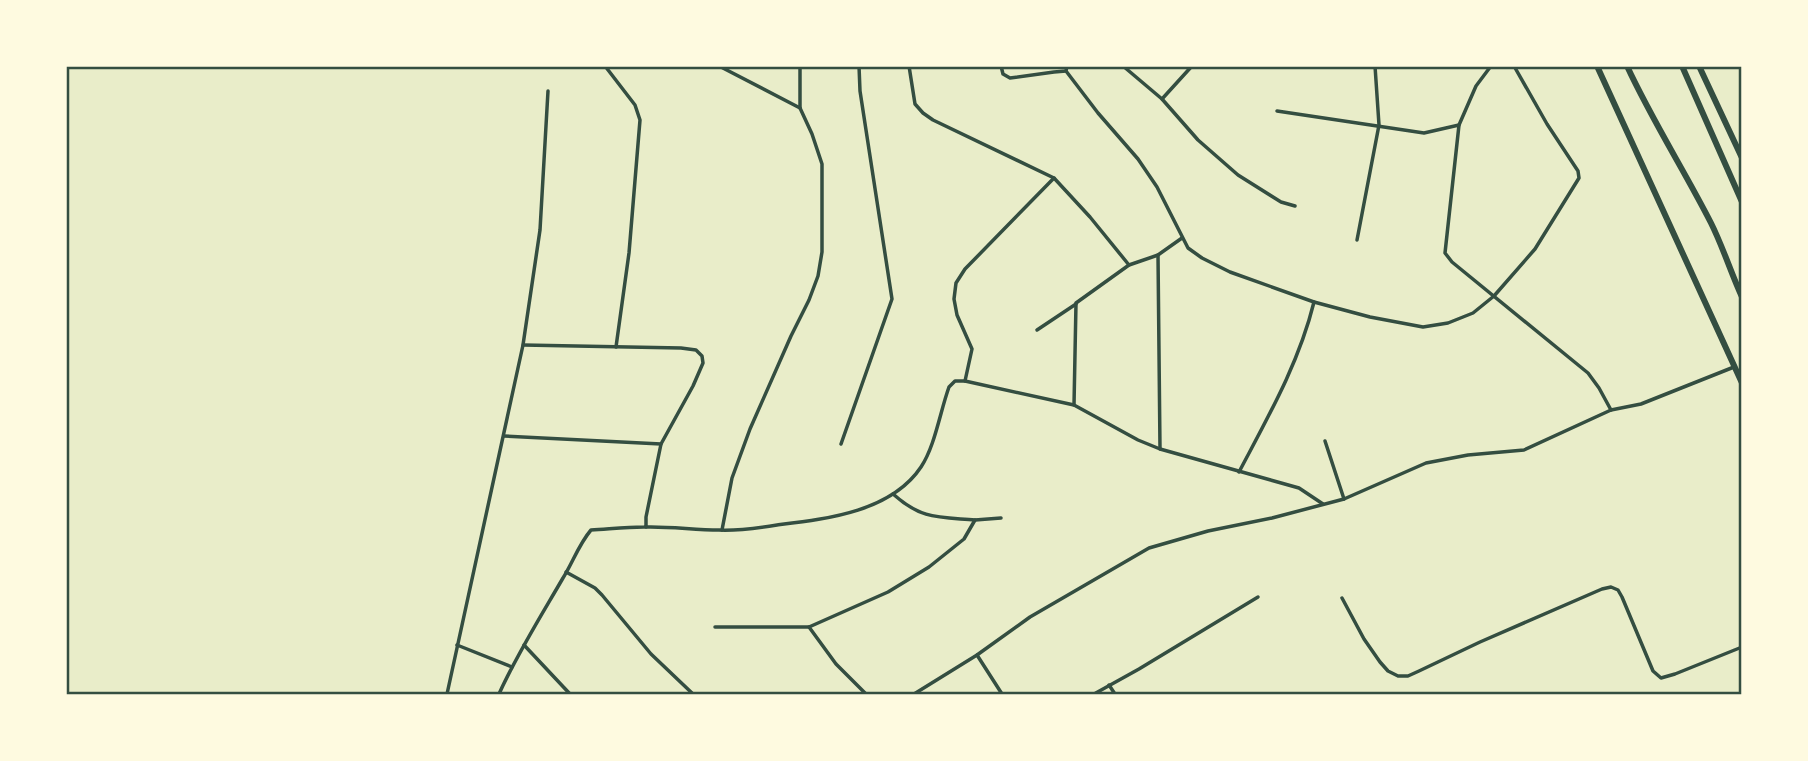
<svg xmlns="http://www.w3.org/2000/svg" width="1808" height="761" font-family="'Archivo Narrow',sans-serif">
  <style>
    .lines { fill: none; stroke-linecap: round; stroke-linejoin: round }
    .minor { stroke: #344e41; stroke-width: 3.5 }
    .primary { stroke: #344e41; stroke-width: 6 }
    .trunk { stroke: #344e41; stroke-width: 6 }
    .neatline { fill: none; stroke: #344e41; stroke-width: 2.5 }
  </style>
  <rect width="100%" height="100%" fill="#e9edc9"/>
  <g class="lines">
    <g class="minor">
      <polyline points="605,66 635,105 640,120 629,253 616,347"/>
      <polyline points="719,66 800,108"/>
      <polyline points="909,66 915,104 923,113 933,120 1054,178 1090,217 1129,265"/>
      <polyline points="1001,66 1003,74 1010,78 1054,72 1066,71 1067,66"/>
      <polyline points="1123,66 1162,99 1198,140 1238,175 1281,202 1295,206"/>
      <polyline points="1491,66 1476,86 1459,125 1445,253 1452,262 1588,373 1599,388 1611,410"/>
      <polyline points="1066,71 1098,113 1138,159 1157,187 1188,248 1202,258 1230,272 1314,302 1370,317 1423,327 1448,323 1473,313 1494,296 1535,249 1579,178 1578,171 1547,124 1514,66"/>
      <polyline points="1162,99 1192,66"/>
      <polyline points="1277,111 1424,133 1459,125"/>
      <polyline points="1357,240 1379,125 1375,66"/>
      <polyline points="1158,255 1160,449"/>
      <polyline points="1037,330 1076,304"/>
      <polyline points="523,345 681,348 696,350 702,356 703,363 693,386 661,444 646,517 646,527"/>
      <polyline points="965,381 972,349 957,315 954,299 956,283 965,269 1054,178"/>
      <polyline points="1074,405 1076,303 1129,265 1158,255 1182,238"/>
      <polyline points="504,436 661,444"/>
      <polyline points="1325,441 1344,499"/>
      <polyline points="841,444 892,299 860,91 859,66"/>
      <path d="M1239 472C1268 417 1299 363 1314 302"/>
      <path d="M893 494C922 520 939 517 975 520"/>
      <polyline points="722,530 732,478 750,429 791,336 809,300 818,276 822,252 822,164 812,134 800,108 800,66"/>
      <polyline points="566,572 595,588 602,595 651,654 693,694"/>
      <polyline points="1342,598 1364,639 1380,662 1388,671 1398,676 1408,676 1419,671 1480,642 1602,589 1611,587 1618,590 1622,597 1653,671 1661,678 1675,674 1742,647"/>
      <polyline points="715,627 809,627 888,592 929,567 964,539 975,520 1001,518"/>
      <polyline points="809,627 836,664 866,694"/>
      <polyline points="457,645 512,667"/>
      <polyline points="524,645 570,694"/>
      <polyline points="977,655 1002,694"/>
      <polyline points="1109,685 1115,694"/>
      <polyline points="447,694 523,345 540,230 548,91"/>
      <path d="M499 694C517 654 541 616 563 578 573 562 579 544 591 530 609 529 626 527 644 527 669 526 694 530 719 530 738 531 758 528 777 525 826 519 891 512 921 467 935 446 940 412 949 387L955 381H965L1074 405 1138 440 1160 449 1299 488 1323 504"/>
      <polyline points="914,694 977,655 1030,617 1149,548 1208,531 1272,518 1344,499 1426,463 1468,455 1524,450 1611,410 1641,404 1734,367"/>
      <polyline points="1094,694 1139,669 1258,597"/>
    </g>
    <g class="primary">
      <polyline points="1597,66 1742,383"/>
      <polyline points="1699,66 1742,158"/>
    </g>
    <g class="trunk">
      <path d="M1627 66C1652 120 1684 170 1711 223 1723 247 1731 273 1742 297"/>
      <polyline points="1682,66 1742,202"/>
    </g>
  </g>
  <rect width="1808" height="761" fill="none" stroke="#fefae0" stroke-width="136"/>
  <rect x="68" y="68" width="1672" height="625" class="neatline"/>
</svg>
